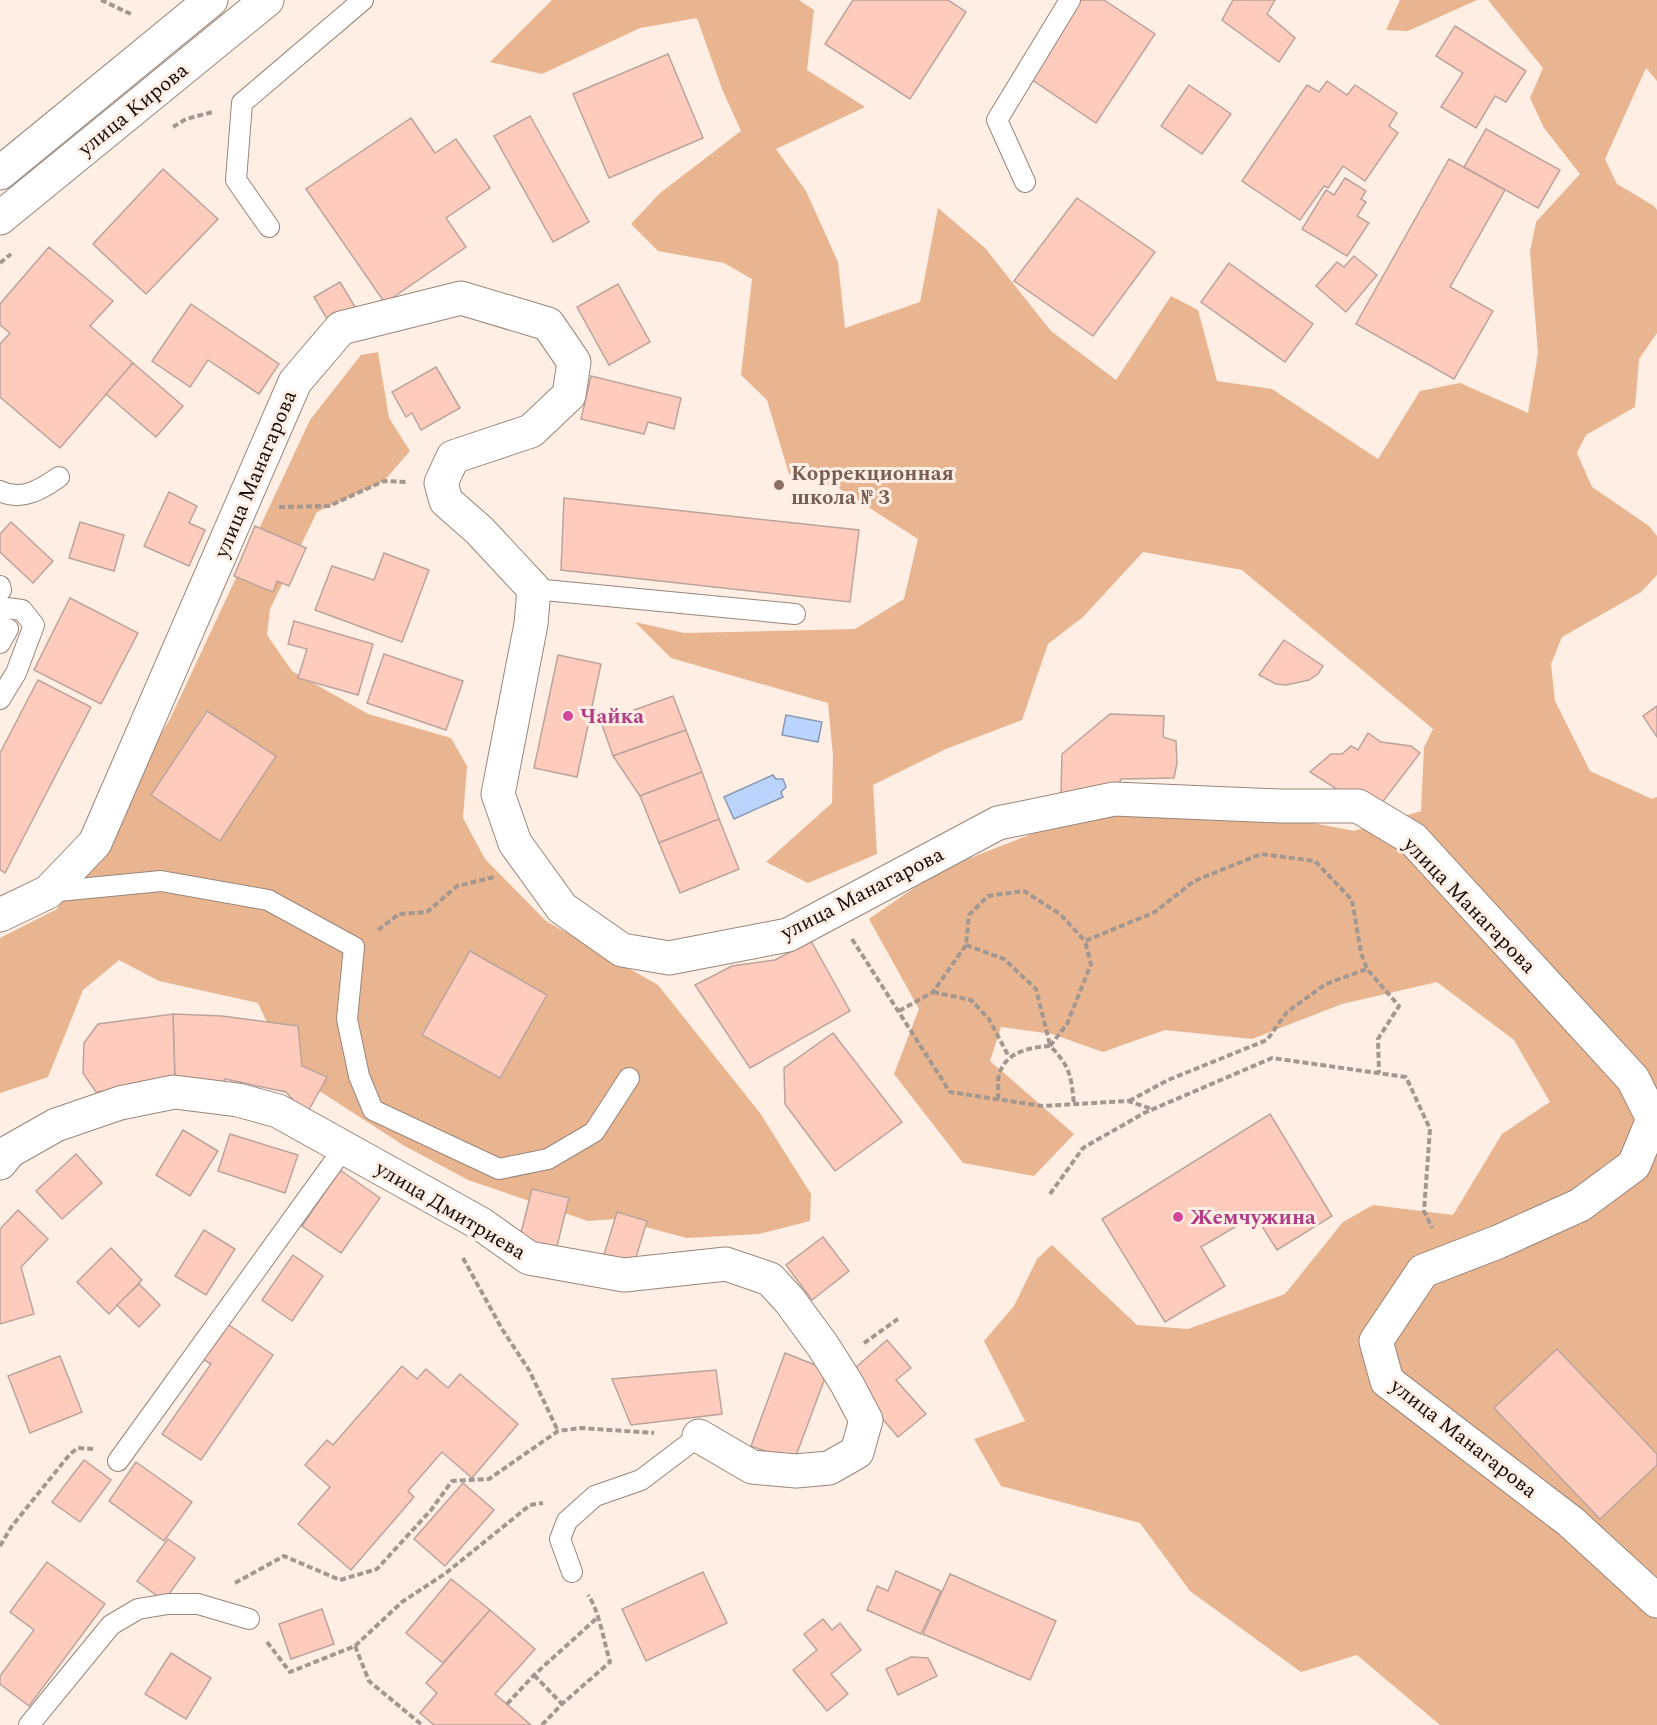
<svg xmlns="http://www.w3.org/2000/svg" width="1657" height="1725" font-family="Spectral,serif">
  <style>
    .forest { fill: #e9b490; fill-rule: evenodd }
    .water { fill: #bbd4fd; stroke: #8898b3; stroke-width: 1.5 }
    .building { fill: #ffcbbc; stroke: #baa49d; stroke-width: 1.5 }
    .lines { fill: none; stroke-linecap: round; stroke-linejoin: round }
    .lane-casing { stroke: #98867a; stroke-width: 22 }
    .street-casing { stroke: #98867a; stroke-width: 35 }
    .primary-casing { stroke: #98867a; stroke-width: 35 }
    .path { stroke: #a4978f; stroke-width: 4; stroke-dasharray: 6 3; stroke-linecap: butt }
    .lane { stroke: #fff; stroke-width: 20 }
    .street { stroke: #fff; stroke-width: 33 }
    .primary { stroke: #fff; stroke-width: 33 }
    .education-dot { fill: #8d6e63; stroke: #feeee3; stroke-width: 2 }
    .hotel-dot { fill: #d1479c; stroke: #feeee3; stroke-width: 2 }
    .labels { text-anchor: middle; stroke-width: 6; stroke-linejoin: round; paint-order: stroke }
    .street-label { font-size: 21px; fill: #120b07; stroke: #feeee3 }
    .education-label { font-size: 21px; font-weight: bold; fill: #785e54; stroke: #feeee3; text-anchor: start }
    .hotel-label { font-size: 21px; font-weight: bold; fill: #b23c85; stroke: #feeee3; text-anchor: start }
  </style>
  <rect width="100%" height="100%" fill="#feeee3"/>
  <g class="forest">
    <polygon points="552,0 799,0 814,10 807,70 865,107 776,149 806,191 838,262 845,328 920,302 938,208 985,248 1051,331 1116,380 1171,296 1198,310 1217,381 1272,389 1378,459 1420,391 1460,383 1528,413 1538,353 1530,252 1536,222 1580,174 1544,128 1530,98 1543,68 1488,0 1657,0 1657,81 1646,68 1605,159 1617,184 1654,206 1657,210 1657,333 1639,359 1635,407 1586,435 1577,453 1592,487 1649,526 1657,536 1657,575 1641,592 1562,637 1551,664 1555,701 1590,771 1652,799 1657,797 1657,1454 1557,1349 1495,1408 1657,1465 1657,1725 1440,1725 1357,1655 1301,1672 1190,1591 1140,1523 1001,1486 974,1439 1025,1421 984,1341 1014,1306 1037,1259 1052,1245 1137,1325 1188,1329 1285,1294 1343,1222 1373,1205 1453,1215 1502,1134 1550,1102 1514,1040 1437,982 1342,1004 1252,1039 1165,1030 1103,1052 1052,1034 1001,1027 990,1061 1074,1134 1034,1176 963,1163 894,1074 919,1009 869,919 940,870 1072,818 1187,807 1292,819 1354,831 1421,811 1424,747 1433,729 1242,570 1143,552 1083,617 1048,644 1022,720 946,749 873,785 877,854 808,883 766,862 832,803 833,756 828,703 671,658 635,622 684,633 855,629 904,599 918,539 837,487 789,474 767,400 741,375 752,279 724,263 658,251 631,224 660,193 741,131 722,89 697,18 640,28 542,74 490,62"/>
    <polygon points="1400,0 1477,0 1408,31 1386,30"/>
    <path d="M378 352 389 418 410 451 384 481 317 512 270 609 267 635 292 671 368 714 451 738 467 766 463 818 485 859 546 921 658 985 760 1113 811 1194 810 1221 759 1234 687 1238 615 1219 588 1221 468 1180 403 1145 290 1072 258 1003 159 981 119 960 83 990 48 1077 0 1093V938L57 909 170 719 310 420 361 355ZM206 711 276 756 151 795ZM470 951 547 995 500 1078 423 1035Z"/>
  </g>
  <g class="water">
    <polygon points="786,715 822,722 818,742 782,735"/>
    <polygon points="773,775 776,779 783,779 786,787 781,792 783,797 734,819 724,797"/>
  </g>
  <g class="building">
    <polygon points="853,0 948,0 966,12 910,99 825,44"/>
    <polygon points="1080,0 1104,0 1155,34 1096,123 1028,77"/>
    <polygon points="1233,0 1275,0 1267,14 1295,38 1279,62 1222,20"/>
    <polygon points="1455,26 1526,71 1506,102 1495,96 1476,128 1441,107 1463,73 1436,56"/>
    <polygon points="668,54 703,138 609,178 573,94"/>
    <polygon points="1327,81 1347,95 1355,85 1397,113 1389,126 1398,133 1365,181 1343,166 1328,188 1324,186 1300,220 1242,181 1307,85 1319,92"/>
    <polygon points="1189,85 1231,114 1202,154 1161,126"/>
    <polygon points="530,116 589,222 553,242 494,136"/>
    <polygon points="411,118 435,153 456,139 490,188 446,218 466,247 385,303 306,189"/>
    <polygon points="1486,129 1560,170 1538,208 1464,167"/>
    <polygon points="1449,159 1505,190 1450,287 1493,311 1454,379 1356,324"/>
    <polygon points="163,169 218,219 146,294 93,244"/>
    <polygon points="1345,178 1366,191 1361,199 1366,202 1357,216 1369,223 1347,256 1302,229 1326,190 1334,195"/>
    <polygon points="1077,198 1155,252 1093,336 1014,281"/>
    <polygon points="49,247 113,301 90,326 133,363 60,448 0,397 0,344 10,333 0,325 0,304"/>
    <polygon points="1354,256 1377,275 1346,312 1316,286 1337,262 1344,267"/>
    <polygon points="1229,263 1313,324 1285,362 1201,302"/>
    <polygon points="340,282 358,312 332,327 314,297"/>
    <polygon points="618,284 650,342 609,365 577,307"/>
    <polygon points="191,304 279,364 259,394 208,360 190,387 152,361"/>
    <polygon points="133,363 183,406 156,437 106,394"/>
    <polygon points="436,367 460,408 421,430 412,413 406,417 392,392"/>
    <polygon points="591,376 681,398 674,429 648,422 644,434 581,419"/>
    <polygon points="169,492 197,506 189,523 205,530 189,566 144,546"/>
    <polygon points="564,498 859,530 850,602 561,570"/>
    <polygon points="11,522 53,561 33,583 0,552 0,534"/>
    <polygon points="80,522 124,535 114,571 69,558"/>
    <polygon points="255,526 306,548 289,586 277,581 273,592 234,576"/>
    <polygon points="384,553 429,570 402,642 315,610 332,566 374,580"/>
    <polygon points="70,598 138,633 101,704 34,670"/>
    <polygon points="294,621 373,644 358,695 298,678 307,649 288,644"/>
    <polygon points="1284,640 1323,666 1318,674 1309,680 1286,685 1276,684 1259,675"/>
    <polygon points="384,654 463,681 446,730 367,703"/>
    <polygon points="558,655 601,664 577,777 534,768"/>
    <polygon points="38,680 91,707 5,873 0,870 0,753"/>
    <polygon points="673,696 686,730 613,756 601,722"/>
    <polygon points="1657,706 1657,737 1643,716"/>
    <polygon points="207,711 276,756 220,841 151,795"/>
    <polygon points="1110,714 1164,716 1163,737 1176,741 1177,763 1174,778 1121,779 1115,795 1061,794 1062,754"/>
    <polygon points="686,730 702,772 640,796 613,756"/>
    <polygon points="1368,733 1381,742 1411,746 1420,753 1374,813 1310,772 1331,754 1342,754 1351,746 1358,750"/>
    <polygon points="702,772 719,819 659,843 640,796"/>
    <polygon points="719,819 739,869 680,893 659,843"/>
    <polygon points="811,941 850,1011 750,1068 695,985 732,966 775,960"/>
    <polygon points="470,951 547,995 500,1078 422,1035"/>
    <polygon points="173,1014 222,1016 298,1026 302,1066 327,1077 306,1115 286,1092 225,1079 223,1089 175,1082"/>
    <polygon points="173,1014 175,1082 96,1092 83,1073 84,1043 98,1024"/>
    <polygon points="833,1033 902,1122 835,1171 785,1104 784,1068"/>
    <polygon points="1270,1114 1332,1216 1277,1250 1255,1215 1201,1247 1225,1286 1165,1322 1102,1219"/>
    <polygon points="183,1130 218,1151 190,1196 156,1175"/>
    <polygon points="230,1134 298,1155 285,1193 218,1171"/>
    <polygon points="76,1154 102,1183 62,1219 36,1191"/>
    <polygon points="340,1170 380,1198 341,1253 302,1226"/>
    <polygon points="532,1189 569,1198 556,1250 519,1241"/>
    <polygon points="18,1210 48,1239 21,1267 34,1314 0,1324 0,1229"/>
    <polygon points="617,1212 647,1221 633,1267 603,1258"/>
    <polygon points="204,1230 235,1249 206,1295 175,1276"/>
    <polygon points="823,1237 849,1271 812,1300 786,1265"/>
    <polygon points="111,1248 142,1280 109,1314 77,1282"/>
    <polygon points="293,1255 323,1276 292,1321 262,1300"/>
    <polygon points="139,1284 160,1305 139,1327 117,1305"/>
    <polygon points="223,1321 273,1355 201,1460 162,1434 211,1364 198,1356"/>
    <polygon points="887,1340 911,1368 896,1380 926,1414 898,1437 846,1376"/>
    <polygon points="1557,1349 1657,1454 1657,1465 1600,1519 1494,1408"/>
    <polygon points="785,1353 828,1370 794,1461 751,1446"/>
    <polygon points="60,1356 82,1412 30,1433 8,1376"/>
    <polygon points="402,1366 417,1379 426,1369 448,1388 460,1374 518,1424 472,1478 442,1452 408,1491 414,1497 351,1570 298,1524 330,1487 305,1465 327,1440 333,1445"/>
    <polygon points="716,1370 722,1414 631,1425 612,1379"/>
    <polygon points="84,1460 111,1480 80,1522 52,1502"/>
    <polygon points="136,1462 192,1502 164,1541 109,1501"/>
    <polygon points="463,1483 494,1510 445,1566 414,1539"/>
    <polygon points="168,1539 195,1558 164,1601 137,1581"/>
    <polygon points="47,1562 105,1604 29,1706 0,1684 0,1676 34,1630 10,1612"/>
    <polygon points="896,1571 941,1591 921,1634 867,1610 877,1586 888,1591"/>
    <polygon points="703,1572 727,1623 646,1661 622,1609"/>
    <polygon points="950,1574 1056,1621 1030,1680 923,1634"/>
    <polygon points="451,1579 490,1610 443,1663 406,1633"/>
    <polygon points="322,1609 334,1644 291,1659 279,1624"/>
    <polygon points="490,1610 535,1649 495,1694 531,1725 434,1725 420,1713 437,1693 426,1683"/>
    <polygon points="823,1619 832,1630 840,1623 861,1650 831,1674 848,1694 827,1711 793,1670 817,1650 804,1634"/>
    <polygon points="171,1653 211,1678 186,1719 145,1694"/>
    <polygon points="911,1657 928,1658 937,1676 898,1695 886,1669"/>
  </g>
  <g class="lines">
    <g class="lane-casing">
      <g id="lane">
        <polyline points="1025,182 997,120 1070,0"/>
        <polyline points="269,227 236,180 242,103 363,0"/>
        <path d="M0 491C21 502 42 489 59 477"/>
        <polyline points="0,586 1,590"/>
        <polyline points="534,589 795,614"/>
        <polyline points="0,613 6,608 22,610 34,625 16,673 0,699"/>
        <polyline points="0,643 8,629"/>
        <polyline points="48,892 161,881 268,900 354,947 347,1019 359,1076 373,1110 499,1169 548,1159 594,1132 629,1078"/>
        <polyline points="118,1461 344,1148"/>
        <polyline points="572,1572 560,1539 567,1521 595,1496 641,1480 699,1436"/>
        <polyline points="29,1725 111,1625 138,1609 168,1604 198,1604 249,1619"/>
      </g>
    </g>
    <g class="street-casing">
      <g id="street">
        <polyline points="0,915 48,892 95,843 295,382 341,328 461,298 548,324 574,362 569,395 531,431 453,457 441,483 446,501 480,531 534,589 531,624 498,794 515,843 562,908 622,950 669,958 788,935 998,823 1114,799 1280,806 1358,806 1413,839 1633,1079 1653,1119 1634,1165 1580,1205 1498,1242 1423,1271 1376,1341 1387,1381 1571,1522 1657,1601"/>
        <polyline points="0,1163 10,1151 56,1125 120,1103 174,1092 238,1100 278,1111 481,1224 529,1258 624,1275 726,1264 770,1279 790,1301 823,1346 847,1384 866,1420 857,1452 829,1468 796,1471 752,1467 699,1436"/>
      </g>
    </g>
    <g class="primary-casing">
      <g id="primary">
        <polyline points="0,173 211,0"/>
        <polyline points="0,218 267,0"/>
      </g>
    </g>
    <g class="path">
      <polyline points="101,0 133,15"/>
      <polyline points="173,127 186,119 213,112"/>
      <polyline points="0,263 11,254"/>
      <polyline points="279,507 329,506 384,481 407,482"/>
      <polyline points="378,930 399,914 427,912 457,886 494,877"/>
      <polyline points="852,939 950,1092 1042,1106 1128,1101 1152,1109"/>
      <polyline points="966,945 1004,959 1036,989 1050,1045"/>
      <polyline points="933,992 971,1000 989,1019 1009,1057"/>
      <polyline points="899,1011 933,992 966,945 969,915 988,896 1024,891 1060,914 1085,941"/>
      <polyline points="1050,1046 1067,1024 1091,964 1085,941 1155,912 1194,881 1261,854 1315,861 1352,900 1361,953 1367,969 1399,1006 1378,1039 1379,1073"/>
      <path d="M998 1099C999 1092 997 1082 999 1075 1005 1052 1030 1047 1050 1046 1071 1067 1071 1077 1074 1104"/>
      <polyline points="1129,1101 1168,1080 1267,1040 1287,1012 1326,984 1367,969"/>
      <polyline points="1050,1194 1083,1148 1144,1113 1272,1058 1406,1077 1430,1129 1424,1211 1432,1228"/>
      <polyline points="463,1258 502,1329 529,1370 558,1431"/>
      <polyline points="864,1343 898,1319"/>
      <polyline points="0,1546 12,1526 70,1454 78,1448 93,1449"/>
      <polyline points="235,1583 284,1556 340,1580 377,1569 431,1510 452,1481 489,1479 558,1431 581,1428 654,1433"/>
      <polyline points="267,1642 290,1672 355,1646 402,1602 446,1573 530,1505 543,1503"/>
      <polyline points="355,1646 369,1681 422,1725"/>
      <polyline points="534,1675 562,1704"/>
      <polyline points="507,1704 534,1675 597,1618"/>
      <path d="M542 1725 562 1704 610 1662C604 1642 599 1610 588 1595"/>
    </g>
    <use href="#lane" class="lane"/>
    <use href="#street" class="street"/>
    <use href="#primary" class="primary"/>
  </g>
  <circle class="education-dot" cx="779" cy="485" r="6"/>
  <g class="hotel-dot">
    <circle cx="568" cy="716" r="6"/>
    <circle cx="1178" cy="1217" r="6"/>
  </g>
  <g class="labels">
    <g class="street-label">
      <text transform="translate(133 109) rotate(-39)" y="7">улица Кирова</text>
      <text transform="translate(255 474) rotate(-67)" y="7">улица Манагарова</text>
      <text transform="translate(862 893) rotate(-27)" y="7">улица Манагарова</text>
      <text transform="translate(1470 905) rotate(46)" y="7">улица Манагарова</text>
      <text transform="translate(451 1210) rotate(31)" y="7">улица Дмитриева</text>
      <text transform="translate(1464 1438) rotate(38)" y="7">улица Манагарова</text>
    </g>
    <g class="education-label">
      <text x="791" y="480">Коррекционная<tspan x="791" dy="24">школа № 3</tspan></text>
    </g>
    <g class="hotel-label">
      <text x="580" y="723">Чайка</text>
      <text x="1190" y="1224">Жемчужина</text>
    </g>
  </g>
</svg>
